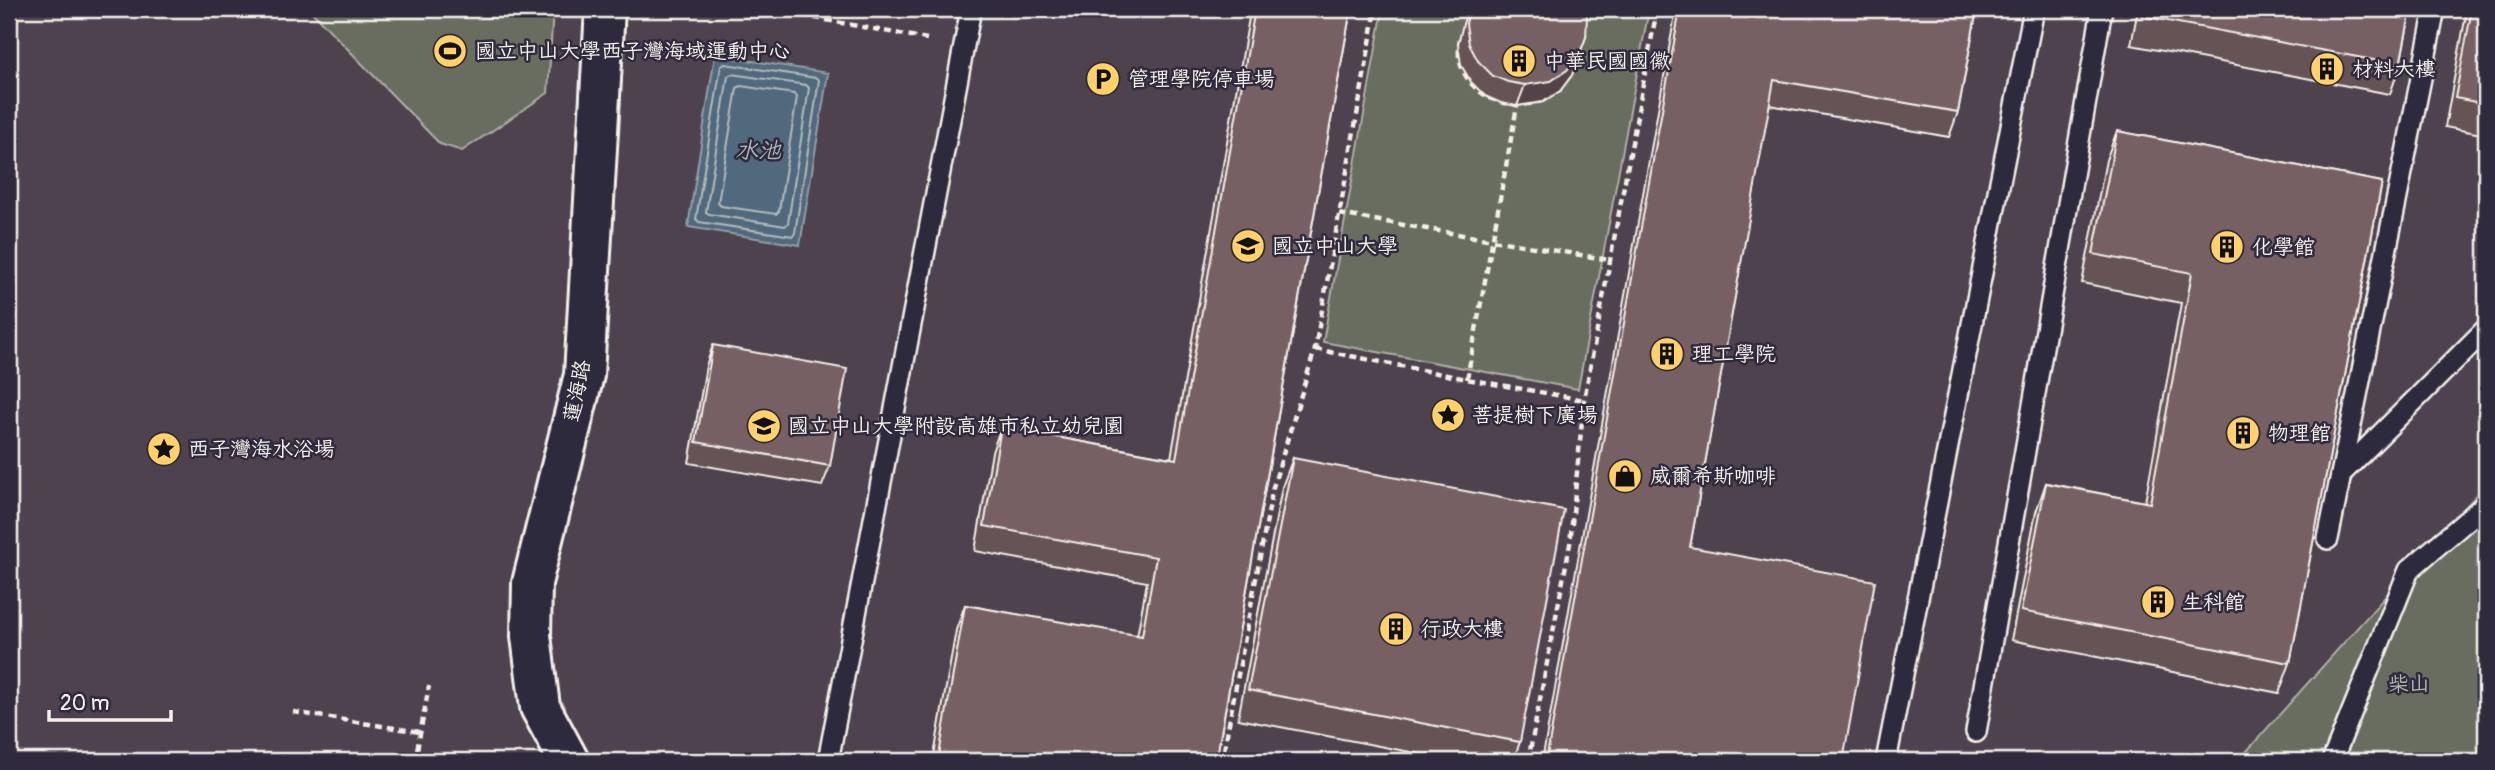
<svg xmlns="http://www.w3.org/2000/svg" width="2495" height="770" font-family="Pangolin,'LXGW WenKai TC',sans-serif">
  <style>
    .built { fill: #4e424e }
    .green { fill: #676d5f; stroke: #aeafa4; stroke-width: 2 }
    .water { fill: #51697c; stroke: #929fa7; stroke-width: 2 }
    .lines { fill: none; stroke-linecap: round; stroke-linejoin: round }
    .shore { stroke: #b3bbbd; stroke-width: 2 }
    .service-casing { stroke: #f4f1e8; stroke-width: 24 }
    .minor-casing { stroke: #f4f1e8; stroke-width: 44 }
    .path { stroke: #f4f1e8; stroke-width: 4.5; stroke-dasharray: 7 5; stroke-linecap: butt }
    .service { stroke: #2f2a3d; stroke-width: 19 }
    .minor { stroke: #2f2a3d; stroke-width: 38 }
    .wall { fill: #655356; stroke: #f4f1e8; stroke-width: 2 }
    .shaded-wall { fill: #534346; stroke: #f4f1e8; stroke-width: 2 }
    .building { fill: #766064; stroke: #f4f1e8; stroke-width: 2 }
    .labels { text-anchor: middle; stroke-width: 5; stroke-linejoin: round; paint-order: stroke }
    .poi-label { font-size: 21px; fill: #f4f1e8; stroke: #2f2a3d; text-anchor: start }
    .street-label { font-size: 21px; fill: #f4f1e8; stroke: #2f2a3d }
    .park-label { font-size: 21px; fill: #b5b6aa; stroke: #2f2a3d }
    .water-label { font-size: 23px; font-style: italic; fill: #abb4b7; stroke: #2f2a3d }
  </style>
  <rect width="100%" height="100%" fill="#3d3545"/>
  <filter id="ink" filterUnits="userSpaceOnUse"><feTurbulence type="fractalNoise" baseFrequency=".0143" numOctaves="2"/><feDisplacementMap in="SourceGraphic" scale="14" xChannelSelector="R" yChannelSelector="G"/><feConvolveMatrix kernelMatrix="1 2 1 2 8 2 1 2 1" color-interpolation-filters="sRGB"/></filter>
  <g filter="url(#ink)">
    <polygon class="built" points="9,9 2486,9 2486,484 2238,761 9,761"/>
    <g class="green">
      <polygon points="309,9 553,9 548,93 462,151 440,144"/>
      <polygon points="1383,9 1649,9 1578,389 1323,342"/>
      <polygon points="2486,484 2486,761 2238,761"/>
    </g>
    <polygon class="water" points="715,55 828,73 800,245 688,227"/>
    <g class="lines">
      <g class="shore">
        <polygon points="725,64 816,78 819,80 795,233 793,236 699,222 696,219 721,66"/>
        <polygon points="732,74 806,85 809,88 788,223 785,226 709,214 706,212 728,76"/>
        <polygon points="741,86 794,94 797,97 779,211 776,214 721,206 718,203 737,88"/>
      </g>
      <g class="service-casing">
        <g id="service">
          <polyline points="2341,474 2486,329"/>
          <polyline points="2328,539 2435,9"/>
          <polyline points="1976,732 2102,9"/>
          <polyline points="828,761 971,9"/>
          <polyline points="1886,761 2034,9"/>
          <polyline points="2332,761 2409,570 2486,504"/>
        </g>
      </g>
      <g class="minor-casing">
        <polyline id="minor" points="569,761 540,707 531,636 532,583 584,375 605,9"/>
      </g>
      <g class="path">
        <polyline points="767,9 927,39"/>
        <path d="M1460 38C1448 93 1519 126 1561 89"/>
        <polyline points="1339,214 1610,260"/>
        <polyline points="1315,349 1467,379 1584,400"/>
        <polyline points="1467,379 1517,106"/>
        <polyline points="293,712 420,732"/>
        <polyline points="415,761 429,686"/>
        <polyline points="1222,761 1273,487 1315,349 1376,9"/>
        <polyline points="1528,761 1570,544 1584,400 1657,9"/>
      </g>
      <use href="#service" class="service"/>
      <use href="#minor" class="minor"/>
    </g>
    <g class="wall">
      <polygon points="1200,9 1351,9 1216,761 933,761 956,630 965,605 1137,636 1147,582 975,551 992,452 1001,427 1171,458 1249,18"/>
      <polygon points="1468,9 1584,9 1572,75 1560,91 1543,102 1517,106 1501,103 1485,96 1471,82 1461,65 1458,44 1463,24"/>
      <polygon points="1676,9 1977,9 1958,112 1949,137 1769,105 1690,547 1843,761 1542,761"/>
      <polygon points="2138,9 2411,9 2400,65 2390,94 2131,45"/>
      <polygon points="2467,9 2486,9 2486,135 2445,127"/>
      <polygon points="2117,131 2382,182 2290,663 2279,693 2011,640 2036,512 2046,483 2145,502 2181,303 2082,283 2106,160"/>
      <polygon points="713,345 830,466 822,486 689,463 706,366"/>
      <polygon points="1293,458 1520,742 1513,761 1457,761 1238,719 1282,487"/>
    </g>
    <polygon class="shaded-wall" points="1586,37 1572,75 1560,91 1543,102 1517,106 1525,85"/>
    <g class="building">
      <polygon points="1255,9 1351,9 1216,761 938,761 965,605 1142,636 1156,557 984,526 1001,427 1176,459"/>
      <polygon points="1469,9 1584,9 1587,17 1586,37 1579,55 1567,70 1551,81 1525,85 1508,82 1493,76 1478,61 1469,44 1466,24"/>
      <polygon points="1680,9 1977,9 1958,112 1774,80 1690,547 1875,581 1843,761 1546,761"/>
      <polygon points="2143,9 2411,9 2400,65 2141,16"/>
      <polygon points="2472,9 2486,9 2486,104 2455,98"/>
      <polygon points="2117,131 2382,182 2290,663 2021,611 2046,483 2150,503 2192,273 2093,254"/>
      <polygon points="713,345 847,369 830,466 696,442"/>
      <polygon points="1293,458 1564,510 1520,742 1248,690"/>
    </g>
  </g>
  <defs>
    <g id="stadium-disc" transform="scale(1.75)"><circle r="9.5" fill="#ffd166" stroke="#2f2a3d"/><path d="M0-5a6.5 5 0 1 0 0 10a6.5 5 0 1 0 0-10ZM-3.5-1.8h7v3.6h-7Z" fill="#111"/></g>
    <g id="building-disc" transform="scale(1.75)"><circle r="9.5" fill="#ffd166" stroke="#2f2a3d"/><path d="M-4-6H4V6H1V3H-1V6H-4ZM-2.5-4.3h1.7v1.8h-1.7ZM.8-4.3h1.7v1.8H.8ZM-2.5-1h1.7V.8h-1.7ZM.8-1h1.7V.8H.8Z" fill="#111"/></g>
    <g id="parking-disc" transform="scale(1.75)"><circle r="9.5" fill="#ffd166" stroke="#2f2a3d"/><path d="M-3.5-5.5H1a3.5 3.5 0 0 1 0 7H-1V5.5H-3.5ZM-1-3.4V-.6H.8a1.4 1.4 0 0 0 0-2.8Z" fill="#111"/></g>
    <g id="university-disc" transform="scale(1.75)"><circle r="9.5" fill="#ffd166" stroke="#2f2a3d"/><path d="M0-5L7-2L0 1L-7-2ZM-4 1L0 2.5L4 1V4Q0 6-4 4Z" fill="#111"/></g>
    <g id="sight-disc" transform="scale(1.75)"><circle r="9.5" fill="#ffd166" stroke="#2f2a3d"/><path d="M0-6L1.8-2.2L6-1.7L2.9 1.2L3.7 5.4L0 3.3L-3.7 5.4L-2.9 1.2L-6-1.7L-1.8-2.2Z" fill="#111"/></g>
    <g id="school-disc" transform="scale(1.75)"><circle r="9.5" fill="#ffd166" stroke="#2f2a3d"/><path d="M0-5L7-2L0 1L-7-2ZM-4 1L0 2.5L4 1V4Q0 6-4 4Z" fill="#111"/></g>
    <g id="shop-disc" transform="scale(1.75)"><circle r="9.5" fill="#ffd166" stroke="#2f2a3d"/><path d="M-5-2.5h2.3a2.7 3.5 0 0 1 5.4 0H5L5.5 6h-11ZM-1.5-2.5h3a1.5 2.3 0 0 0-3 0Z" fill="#111"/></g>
  </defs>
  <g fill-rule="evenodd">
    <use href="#stadium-disc" x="450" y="51"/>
    <use href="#building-disc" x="1519" y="61"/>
    <use href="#building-disc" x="2327" y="69"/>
    <use href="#parking-disc" x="1103" y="79"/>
    <use href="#university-disc" x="1248" y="246"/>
    <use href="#building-disc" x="2227" y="247"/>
    <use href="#building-disc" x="1667" y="354"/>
    <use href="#sight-disc" x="1448" y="415"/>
    <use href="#school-disc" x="764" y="426"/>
    <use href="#building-disc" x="2243" y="433"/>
    <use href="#sight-disc" x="164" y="449"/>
    <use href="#shop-disc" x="1625" y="476"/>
    <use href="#building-disc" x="2158" y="602"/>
    <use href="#building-disc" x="1396" y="629"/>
  </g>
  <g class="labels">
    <g class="poi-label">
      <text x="475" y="58">國立中山大學西子灣海域運動中心</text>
      <text x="1544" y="68">中華民國國徽</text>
      <text x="2352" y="76">材料大樓</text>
      <text x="1128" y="86">管理學院停車場</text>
      <text x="1272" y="253">國立中山大學</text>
      <text x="2252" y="254">化學館</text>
      <text x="1692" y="361">理工學院</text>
      <text x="1472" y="422">菩提樹下廣場</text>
      <text x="788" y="433">國立中山大學附設高雄市私立幼兒園</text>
      <text x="2268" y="440">物理館</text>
      <text x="188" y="456">西子灣海水浴場</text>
      <text x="1650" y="483">威爾希斯咖啡</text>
      <text x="2182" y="609">生科館</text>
      <text x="1420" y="636">行政大樓</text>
    </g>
    <g class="street-label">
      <text transform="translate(577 391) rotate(-79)" y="7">蓮海路</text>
    </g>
    <g class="park-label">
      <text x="2409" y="691">柴山</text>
    </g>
    <g class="water-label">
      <text x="758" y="158">水池</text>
    </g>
  </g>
  <rect width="2495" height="770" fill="none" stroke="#2f2a3d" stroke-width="35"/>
  <rect x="18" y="18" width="2460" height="735" fill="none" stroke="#f4f1e8" stroke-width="2.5" filter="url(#ink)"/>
  <path d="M49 710v10h122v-10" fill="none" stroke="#f4f1e8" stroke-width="3.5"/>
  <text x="60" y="710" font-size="21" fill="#f4f1e8" stroke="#2f2a3d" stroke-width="5" paint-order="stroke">20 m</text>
</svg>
